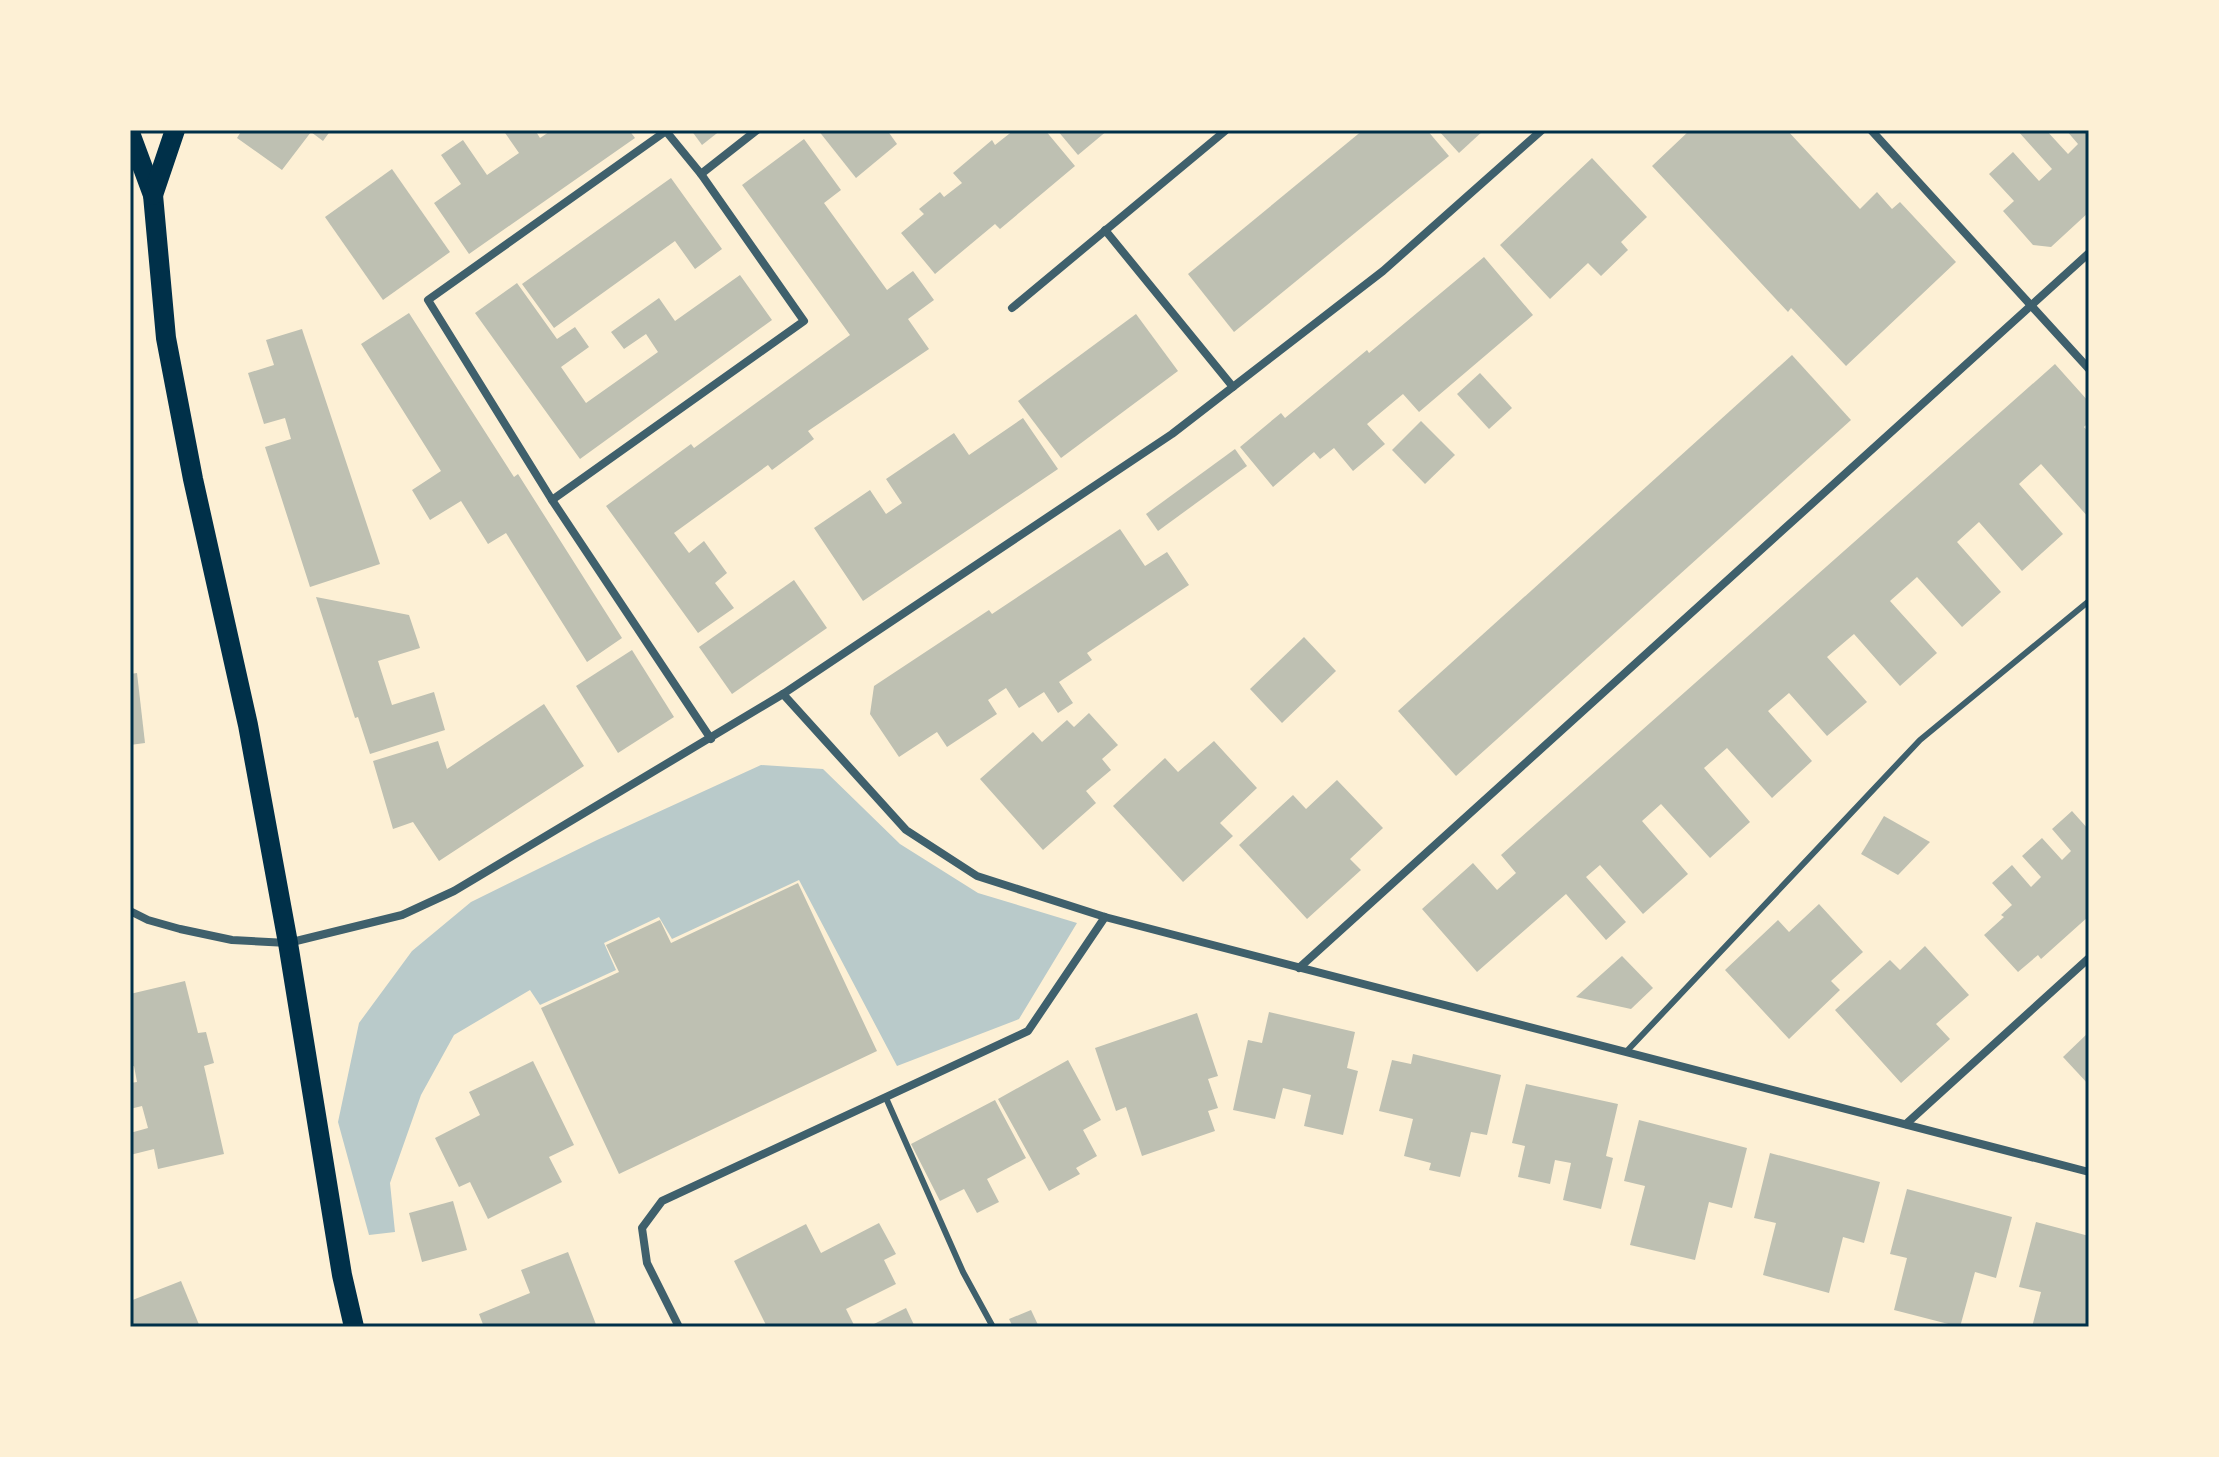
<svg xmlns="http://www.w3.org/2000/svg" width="2219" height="1457" font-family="'Public Sans',sans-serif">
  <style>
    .green { fill: #b9caca }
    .building { fill: #bec0b2 }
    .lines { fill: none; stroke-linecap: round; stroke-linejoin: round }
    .service { stroke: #3f606c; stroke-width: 6 }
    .minor { stroke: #3f606c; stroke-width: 8 }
    .primary { stroke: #003049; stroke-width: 20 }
    .neatline { fill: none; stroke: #003049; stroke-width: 3 }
  </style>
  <rect width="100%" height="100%" fill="#fdf0d5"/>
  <polygon class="green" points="761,765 823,769 900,844 978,893 1077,923 1019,1019 897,1066 799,880 672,939 659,917 604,943 616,970 540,1005 530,990 454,1035 421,1095 390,1183 395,1232 369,1235 338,1122 359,1023 412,951 471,902 597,840"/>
  <g class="building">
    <polygon points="242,130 331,130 323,141 311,132 282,170 237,138"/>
    <polygon points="503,130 535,130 540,138 552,130 629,130 635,138 469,254 434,203 461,184 441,155 463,140 487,175 519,153"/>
    <polygon points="691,130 721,130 702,145"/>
    <polygon points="818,130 887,130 897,144 856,178"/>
    <polygon points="1014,130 1045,130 1075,166 1000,229 995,224 935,274 901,233 924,214 919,209 940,192 944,197 962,183 953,173 992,140 995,145"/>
    <polygon points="1057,130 1108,130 1078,155"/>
    <polygon points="1363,130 1427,130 1449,156 1234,332 1188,274"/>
    <polygon points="1438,130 1484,130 1459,153"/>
    <polygon points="1690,130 1787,130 1860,209 1877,192 1892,209 1900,202 1956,262 1846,366 1791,308 1788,312 1652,166"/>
    <polygon points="2017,130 2046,130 2068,154 2078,144 2066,130 2089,130 2089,212 2051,247 2033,245 2003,211 2014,201 1989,174 2013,152 2039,181 2052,169"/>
    <polygon points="804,139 841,190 824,203 887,290 913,271 934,300 908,319 929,349 808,431 814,439 772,470 768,465 674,533 689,553 704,541 727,573 715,583 734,608 698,633 606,506 691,444 694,448 850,335 742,185"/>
    <polygon points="1592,158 1647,217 1621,242 1628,250 1601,276 1588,263 1550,299 1500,245"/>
    <polygon points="392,169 450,252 383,300 325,217"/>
    <polygon points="671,178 722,249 695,269 675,241 554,328 522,284"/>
    <polygon points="1484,257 1533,315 1419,412 1403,394 1367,424 1385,444 1353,471 1334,448 1320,459 1314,452 1273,487 1240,447 1281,413 1285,418 1367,350 1369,353"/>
    <polygon points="740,275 772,320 580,459 475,313 517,283 557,339 575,327 589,347 561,367 586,403 658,352 646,334 624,349 611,332 659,298 675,321"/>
    <polygon points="409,313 514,477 518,474 622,638 587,662 506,533 488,544 461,501 430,520 412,490 441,471 361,344"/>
    <polygon points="1136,314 1178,371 1061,458 1018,401"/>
    <polygon points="302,329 380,564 310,587 265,447 291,439 285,418 264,424 248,373 274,365 266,340"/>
    <polygon points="1792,355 1851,420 1456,776 1398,711"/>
    <polygon points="2055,364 2089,402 2089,422 2084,427 2089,433 2089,518 2041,464 2019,484 2063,534 2022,571 1979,522 1957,542 2001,592 1962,627 1917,577 1890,601 1937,653 1900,686 1854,634 1827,657 1867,702 1827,736 1789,693 1768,711 1812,761 1772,798 1727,748 1704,768 1750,822 1710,858 1661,804 1642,821 1688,874 1643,914 1600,865 1586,877 1626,922 1606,940 1566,894 1477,972 1422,909 1473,863 1497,890 1516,873 1501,855"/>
    <polygon points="1480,373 1512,408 1489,429 1457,394"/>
    <polygon points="1023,418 1058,469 863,601 814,528 870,490 886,514 902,503 886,479 954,433 969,455"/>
    <polygon points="1421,421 1455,455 1425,484 1392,450"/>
    <polygon points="1235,449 1247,466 1158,531 1146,514"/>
    <polygon points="1120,529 1145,566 1167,552 1189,585 1087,653 1092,660 1059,682 1073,703 1058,713 1044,692 1019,708 1006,688 988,700 997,714 947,747 937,732 899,757 870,714 874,686 989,610 992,614"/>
    <polygon points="794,580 827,628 732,694 699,647"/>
    <polygon points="316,597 409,615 420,648 378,661 392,705 434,692 445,730 370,754 358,717 355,718"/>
    <polygon points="1304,637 1336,671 1282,723 1250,689"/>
    <polygon points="632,650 674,717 618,753 576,686"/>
    <polygon points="137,673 145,743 130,745 130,674"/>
    <polygon points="544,704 584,766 439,861 413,822 393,829 373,761 438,741 447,769"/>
    <polygon points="1089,713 1118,745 1102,759 1111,770 1086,791 1096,803 1043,850 980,779 1033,732 1042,742 1067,720 1074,727"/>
    <polygon points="1214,741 1257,788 1220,823 1233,836 1183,882 1113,806 1165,758 1178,772"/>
    <polygon points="1337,780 1383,828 1350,859 1361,870 1307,919 1239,845 1293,795 1306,809"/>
    <polygon points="2072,811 2089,830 2089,916 2041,959 2038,955 2018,972 1984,935 2004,917 2001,915 2012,905 1992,883 2012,865 2031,887 2041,877 2022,856 2042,838 2062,860 2071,851 2052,829"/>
    <polygon points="1884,816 1930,842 1898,875 1861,854"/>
    <polygon points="798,883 877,1051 619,1174 541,1008 619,972 606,945 660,920 671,943"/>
    <polygon points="1819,904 1863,952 1831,981 1840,990 1789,1039 1725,970 1778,920 1789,932"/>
    <polygon points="1925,946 1969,995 1936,1024 1950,1039 1901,1083 1835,1010 1890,960 1900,970"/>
    <polygon points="1622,956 1653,988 1631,1009 1576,997"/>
    <polygon points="185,981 198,1033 206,1032 214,1063 204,1066 224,1154 158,1169 154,1149 130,1155 130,1133 148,1128 142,1106 130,1109 130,1083 137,1082 134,1066 130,1067 130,994"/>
    <polygon points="1269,1012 1355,1032 1347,1068 1358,1071 1343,1135 1304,1126 1311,1095 1283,1088 1275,1119 1233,1110 1248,1040 1262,1043"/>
    <polygon points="1197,1013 1218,1076 1208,1079 1218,1108 1208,1111 1215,1131 1142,1156 1126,1107 1116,1111 1095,1048"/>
    <polygon points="2089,1032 2089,1085 2063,1057"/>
    <polygon points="1413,1054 1501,1075 1487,1135 1471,1132 1460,1177 1429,1170 1431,1163 1404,1156 1413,1119 1379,1111 1392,1060 1411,1064"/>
    <polygon points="1068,1060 1101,1120 1083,1130 1097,1156 1076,1168 1080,1174 1049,1191 998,1099"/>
    <polygon points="533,1061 574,1145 549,1157 562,1182 488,1219 470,1182 459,1187 435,1138 480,1115 469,1092"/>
    <polygon points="1526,1084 1618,1104 1606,1156 1613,1158 1601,1209 1563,1200 1571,1163 1555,1160 1550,1184 1518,1177 1525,1146 1512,1143"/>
    <polygon points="995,1100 1026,1158 987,1179 999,1202 977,1213 964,1189 940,1201 911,1144"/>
    <polygon points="1639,1120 1747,1148 1732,1208 1709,1202 1695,1260 1630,1245 1645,1186 1624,1181"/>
    <polygon points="1770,1153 1880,1182 1864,1243 1843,1237 1829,1293 1763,1275 1776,1223 1754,1218"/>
    <polygon points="1907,1189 2012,1217 1996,1278 1975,1272 1960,1327 1894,1310 1907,1258 1890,1254"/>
    <polygon points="453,1201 467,1250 422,1262 409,1213"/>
    <polygon points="2036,1222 2089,1236 2089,1327 2032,1327 2041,1292 2019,1287"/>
    <polygon points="879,1223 896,1254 884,1260 896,1284 846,1309 855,1327 767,1327 734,1261 806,1224 821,1253"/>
    <polygon points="568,1252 597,1327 484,1327 479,1314 530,1293 521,1270"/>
    <polygon points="181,1281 200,1327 130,1327 130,1301"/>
    <polygon points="906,1308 915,1327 868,1327"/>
    <polygon points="1031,1310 1039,1327 1013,1327 1009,1319"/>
  </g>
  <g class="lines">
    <g class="service">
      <polyline points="1626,1052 1920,740 2089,601"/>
      <polyline points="888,1096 886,1098 963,1272 993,1327"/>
    </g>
    <g class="minor">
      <polyline points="1871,130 2089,369"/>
      <polyline points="666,131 428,300 552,500 711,739"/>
      <polyline points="701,174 757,130"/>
      <polyline points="1105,230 1233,387"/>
      <polyline points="1012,308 1225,131"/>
      <polyline points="552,500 804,321 701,174 665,130"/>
      <polyline points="783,694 906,830 977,876 1105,917 2089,1172"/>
      <polyline points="130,911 148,920 180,929 232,940 288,943 402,915 454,891 783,694 1172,434 1383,271 1542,130"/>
      <polyline points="1299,968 2089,253"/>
      <polyline points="1906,1124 2089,958"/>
      <polyline points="679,1327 647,1263 642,1228 662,1201 1028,1031 1105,917"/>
    </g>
    <g class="primary">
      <polyline points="130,133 153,195 166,338 193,479 248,725 288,943 342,1275 354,1327"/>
      <polyline points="153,195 175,130"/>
    </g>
  </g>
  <rect width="2219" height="1457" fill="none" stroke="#fdf0d5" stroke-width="264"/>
  <rect x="132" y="132" width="1955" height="1193" class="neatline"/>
</svg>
